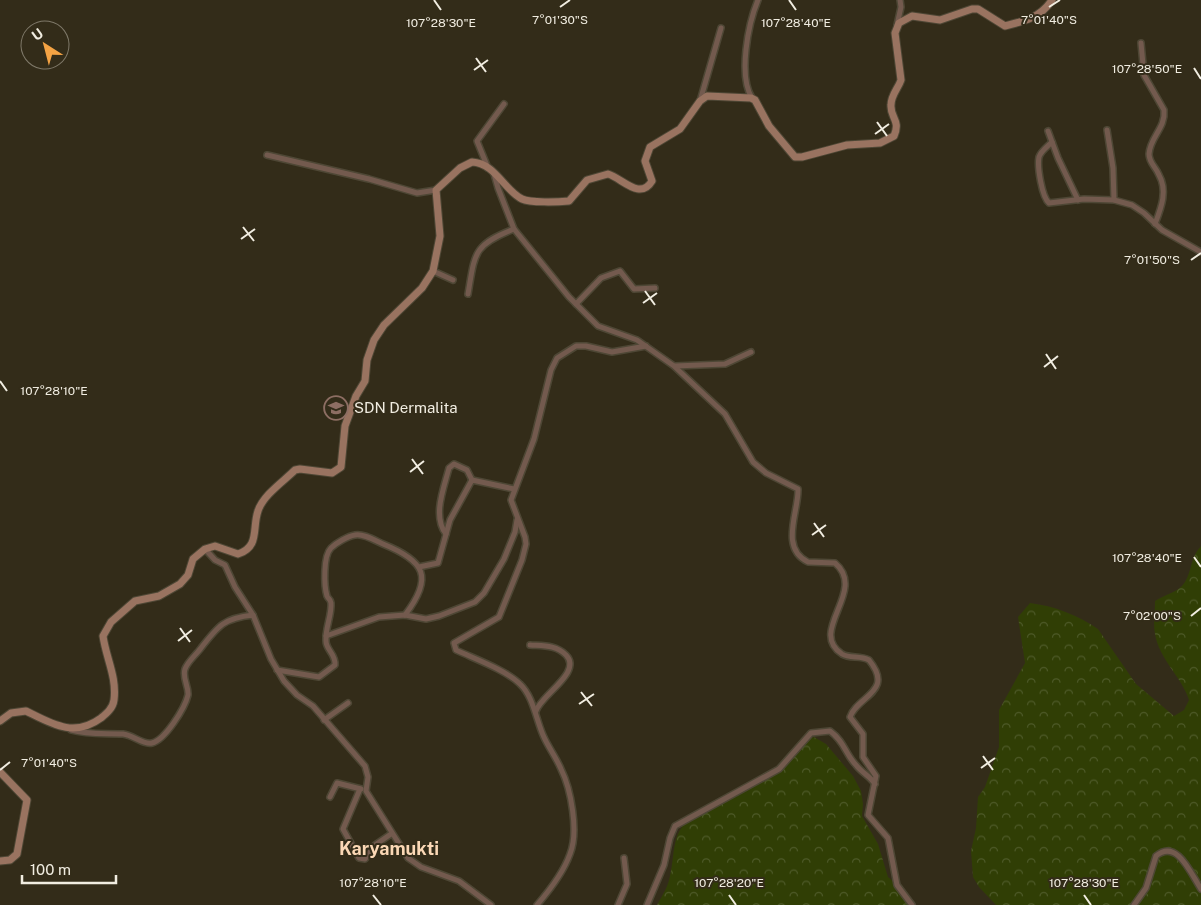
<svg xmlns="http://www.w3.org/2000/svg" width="1201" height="905" font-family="'Public Sans',sans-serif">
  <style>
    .forest { fill: url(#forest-crowns) }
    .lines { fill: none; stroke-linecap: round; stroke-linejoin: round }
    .street-casing { stroke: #4e4735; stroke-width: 8 }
    .secondary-casing { stroke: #4e4735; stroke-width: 9 }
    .street { stroke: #735a4e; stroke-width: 5 }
    .secondary { stroke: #997360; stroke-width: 7 }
    .ticks { fill: none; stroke: #f1ede1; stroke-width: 2 }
    .labels { text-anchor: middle; stroke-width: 4; stroke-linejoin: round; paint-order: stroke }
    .poi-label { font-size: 15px; fill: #f1ede1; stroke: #332c19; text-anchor: start }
    .quarter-label { font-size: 18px; font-weight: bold; fill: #fbd8b5; stroke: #332c19 }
    .ticks-label { font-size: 12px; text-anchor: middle; fill: #f1ede1; stroke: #332c19; stroke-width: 4; stroke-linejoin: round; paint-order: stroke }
  </style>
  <defs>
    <pattern id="forest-crowns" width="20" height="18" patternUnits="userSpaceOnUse" patternTransform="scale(1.25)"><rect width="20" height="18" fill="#303e05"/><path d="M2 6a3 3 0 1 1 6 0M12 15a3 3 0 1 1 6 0" fill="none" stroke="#4e5a29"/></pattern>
  </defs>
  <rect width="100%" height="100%" fill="#332c19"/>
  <g class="forest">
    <path d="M1201 546V905H996L979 887 973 877 971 851 976 828 978 797 985 787 999 747V710L1025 663 1018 617 1030 603C1054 606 1078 615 1098 629L1136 684 1174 716 1184 710 1189 700C1181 676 1159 659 1155 634 1153 624 1155 612 1155 601 1165 594 1178 593 1185 582 1192 570 1191 556 1201 546Z"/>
    <path d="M814 737 826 744 853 776 861 791 863 804 862 816 878 844 888 877 897 885 900 894 908 905H657C662 896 668 887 670 876 676 851 670 824 701 815L771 776 804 741Z"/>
  </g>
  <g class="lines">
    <g class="street-casing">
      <g id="street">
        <polyline points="897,25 901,7 900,0"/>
        <path d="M1141 43 1144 75 1164 110C1166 128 1150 137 1149 154 1149 163 1156 167 1159 175 1168 191 1161 208 1155 224"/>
        <path d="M752 98C738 76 748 24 758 0"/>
        <polyline points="700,101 721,28"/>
        <polyline points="1107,130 1113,168 1114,200"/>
        <polyline points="1048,131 1058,158 1078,200"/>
        <path d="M1052 142C1047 147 1041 151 1039 157 1037 167 1042 197 1049 203L1084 199 1114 200 1132 205 1144 213 1162 230 1201 252"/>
        <polyline points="267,155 369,179 417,193 436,190"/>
        <polyline points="488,168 477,141 504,104"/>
        <path d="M494 174 498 188 514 229 569 297 598 326 637 340 674 366 725 414 753 462 766 473 798 489C799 511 779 548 808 562L835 563C868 591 807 631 842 654 850 659 860 655 869 660 895 692 857 696 850 717L863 734V757L876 776 868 815 888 838 897 885 912 905"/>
        <polyline points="433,271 453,280"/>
        <path d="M468 294C475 253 473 245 514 229"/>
        <polyline points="576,304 601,278 620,271 634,289 655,288"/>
        <polyline points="675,366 725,364 751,352"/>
        <path d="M446 534C432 516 444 488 449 468L454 464 467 470 472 480"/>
        <polyline points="205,549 215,560 225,565 235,587 253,615"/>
        <polyline points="419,567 438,563 450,520 472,480 514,489"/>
        <polyline points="326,636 379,617 405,615 426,619 439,616 475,602 484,593 504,559 515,532 517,520"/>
        <path d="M530 645C544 646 556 645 566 655 583 672 541 695 536 711"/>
        <path d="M277 670 319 677 335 665C336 654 326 650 326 641 325 628 332 615 331 603 330 598 329 600 327 596 324 586 323 556 331 548 336 543 348 536 355 535 363 533 376 541 383 544 425 561 434 577 405 615"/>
        <polyline points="324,720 348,703"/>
        <path d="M71 730C88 735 105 733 123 734 133 735 143 745 152 743 165 740 185 708 188 695 189 687 182 678 185 669 188 661 196 655 201 648 218 626 224 618 253 615L271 659 284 681 297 695 313 706 365 766 368 777 366 791 408 858 421 867 459 881 491 905"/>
        <polyline points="360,789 343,829 359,858 365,859 375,845 391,834"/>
        <polyline points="330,797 337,783 361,789"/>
        <path d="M537 905C549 891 564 871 570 854 579 832 571 789 561 769 556 757 548 747 543 735 536 719 533 696 520 684 506 670 475 659 456 650L454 643 499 617 522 560 526 544 525 537 511 500 534 439 551 370 557 358 576 346H586L612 352 646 346"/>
        <polyline points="618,905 627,884 624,858"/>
        <path d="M647 905 664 865 670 838 675 826 779 769 811 733 830 731C845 742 845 754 856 765 862 773 870 776 875 784"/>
        <path d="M1134 905 1146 888 1156 856C1177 838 1191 874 1201 889"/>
      </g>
    </g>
    <g class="secondary-casing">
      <g id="secondary">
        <path d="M0 721 11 713 26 711C52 724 74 738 101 718 107 713 113 708 114 700 117 677 106 658 103 636L111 622 135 601 159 596 180 584 188 575 193 559 205 549 215 546 238 554C260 547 252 528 258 511 263 495 284 481 295 470L300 469 332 473 341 467 345 426 356 396 365 381 367 360 374 340 384 325 422 288 433 271 440 236 436 190 460 168 472 162C495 163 504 190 522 199 530 203 558 202 569 201L587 180 608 174C622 178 640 201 652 181L645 161 650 147 680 129 700 101 707 96 751 98 755 100 769 126 795 157H802L847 145 880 143 894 136C901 120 890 118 891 105 891 95 898 89 901 80L895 33 899 23 912 16 940 20 972 9H978L1005 26C1025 21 1041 17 1052 0"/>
        <polyline points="0,772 27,800 17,854 10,860 0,861"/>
      </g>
    </g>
    <use href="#street" class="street"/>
    <use href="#secondary" class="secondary"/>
  </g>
  <path class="ticks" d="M434 0 441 10M789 0 796 10M560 7 570 0M1049 7 1060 0M476 58 486 72M1194 68 1201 79M474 70 488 60M877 122 887 136M875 134 889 124M243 227 254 241M241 239 255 229M1191 260 1201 253M645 291 655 305M643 303 657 293M1046 354 1056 369M1044 367 1058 356M0 381 7 391M412 459 423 474M410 472 424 461M814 523 824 537M812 535 826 525M1194 557 1201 567M1191 616 1201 608M180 628 190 642M178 641 192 630M581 692 592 706M579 704 594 694M983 756 993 770M981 768 995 758M0 770 10 762M373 895 381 905M729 895 736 905M1084 895 1091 905"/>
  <defs>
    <g id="school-ring" transform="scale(1.25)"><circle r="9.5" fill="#332c19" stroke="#8d6e63" stroke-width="1.5"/><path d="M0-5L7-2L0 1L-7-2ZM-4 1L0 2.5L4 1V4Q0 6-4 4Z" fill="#8d6e63"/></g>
  </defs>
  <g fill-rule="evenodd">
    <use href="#school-ring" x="336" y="408"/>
  </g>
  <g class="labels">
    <g class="poi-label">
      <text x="354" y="413">SDN Dermalita</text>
    </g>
    <g class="quarter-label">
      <text x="389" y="855">Karyamukti</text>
    </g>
  </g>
  <g class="ticks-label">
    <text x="560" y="24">7°01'30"S</text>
    <text x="1049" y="24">7°01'40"S</text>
    <text x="441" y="27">107°28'30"E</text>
    <text x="796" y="27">107°28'40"E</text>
    <text x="1147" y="73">107°28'50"E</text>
    <text x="1152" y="264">7°01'50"S</text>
    <text x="54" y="395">107°28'10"E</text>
    <text x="1147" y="562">107°28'40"E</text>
    <text x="1152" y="620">7°02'00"S</text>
    <text x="49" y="767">7°01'40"S</text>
    <text x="373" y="887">107°28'10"E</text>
    <text x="729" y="887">107°28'20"E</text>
    <text x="1084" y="887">107°28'30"E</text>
  </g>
  <g transform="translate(45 45) rotate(324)"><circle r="24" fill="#332c19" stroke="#7f7969"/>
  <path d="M0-4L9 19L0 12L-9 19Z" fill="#f4a344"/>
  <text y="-8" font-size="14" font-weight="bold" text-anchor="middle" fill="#f1ede1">U</text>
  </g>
  <path d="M22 875v8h94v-8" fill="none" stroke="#f1ede1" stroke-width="2.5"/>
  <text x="30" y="875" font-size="15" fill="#f1ede1" stroke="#332c19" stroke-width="4" paint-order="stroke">100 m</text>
</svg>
